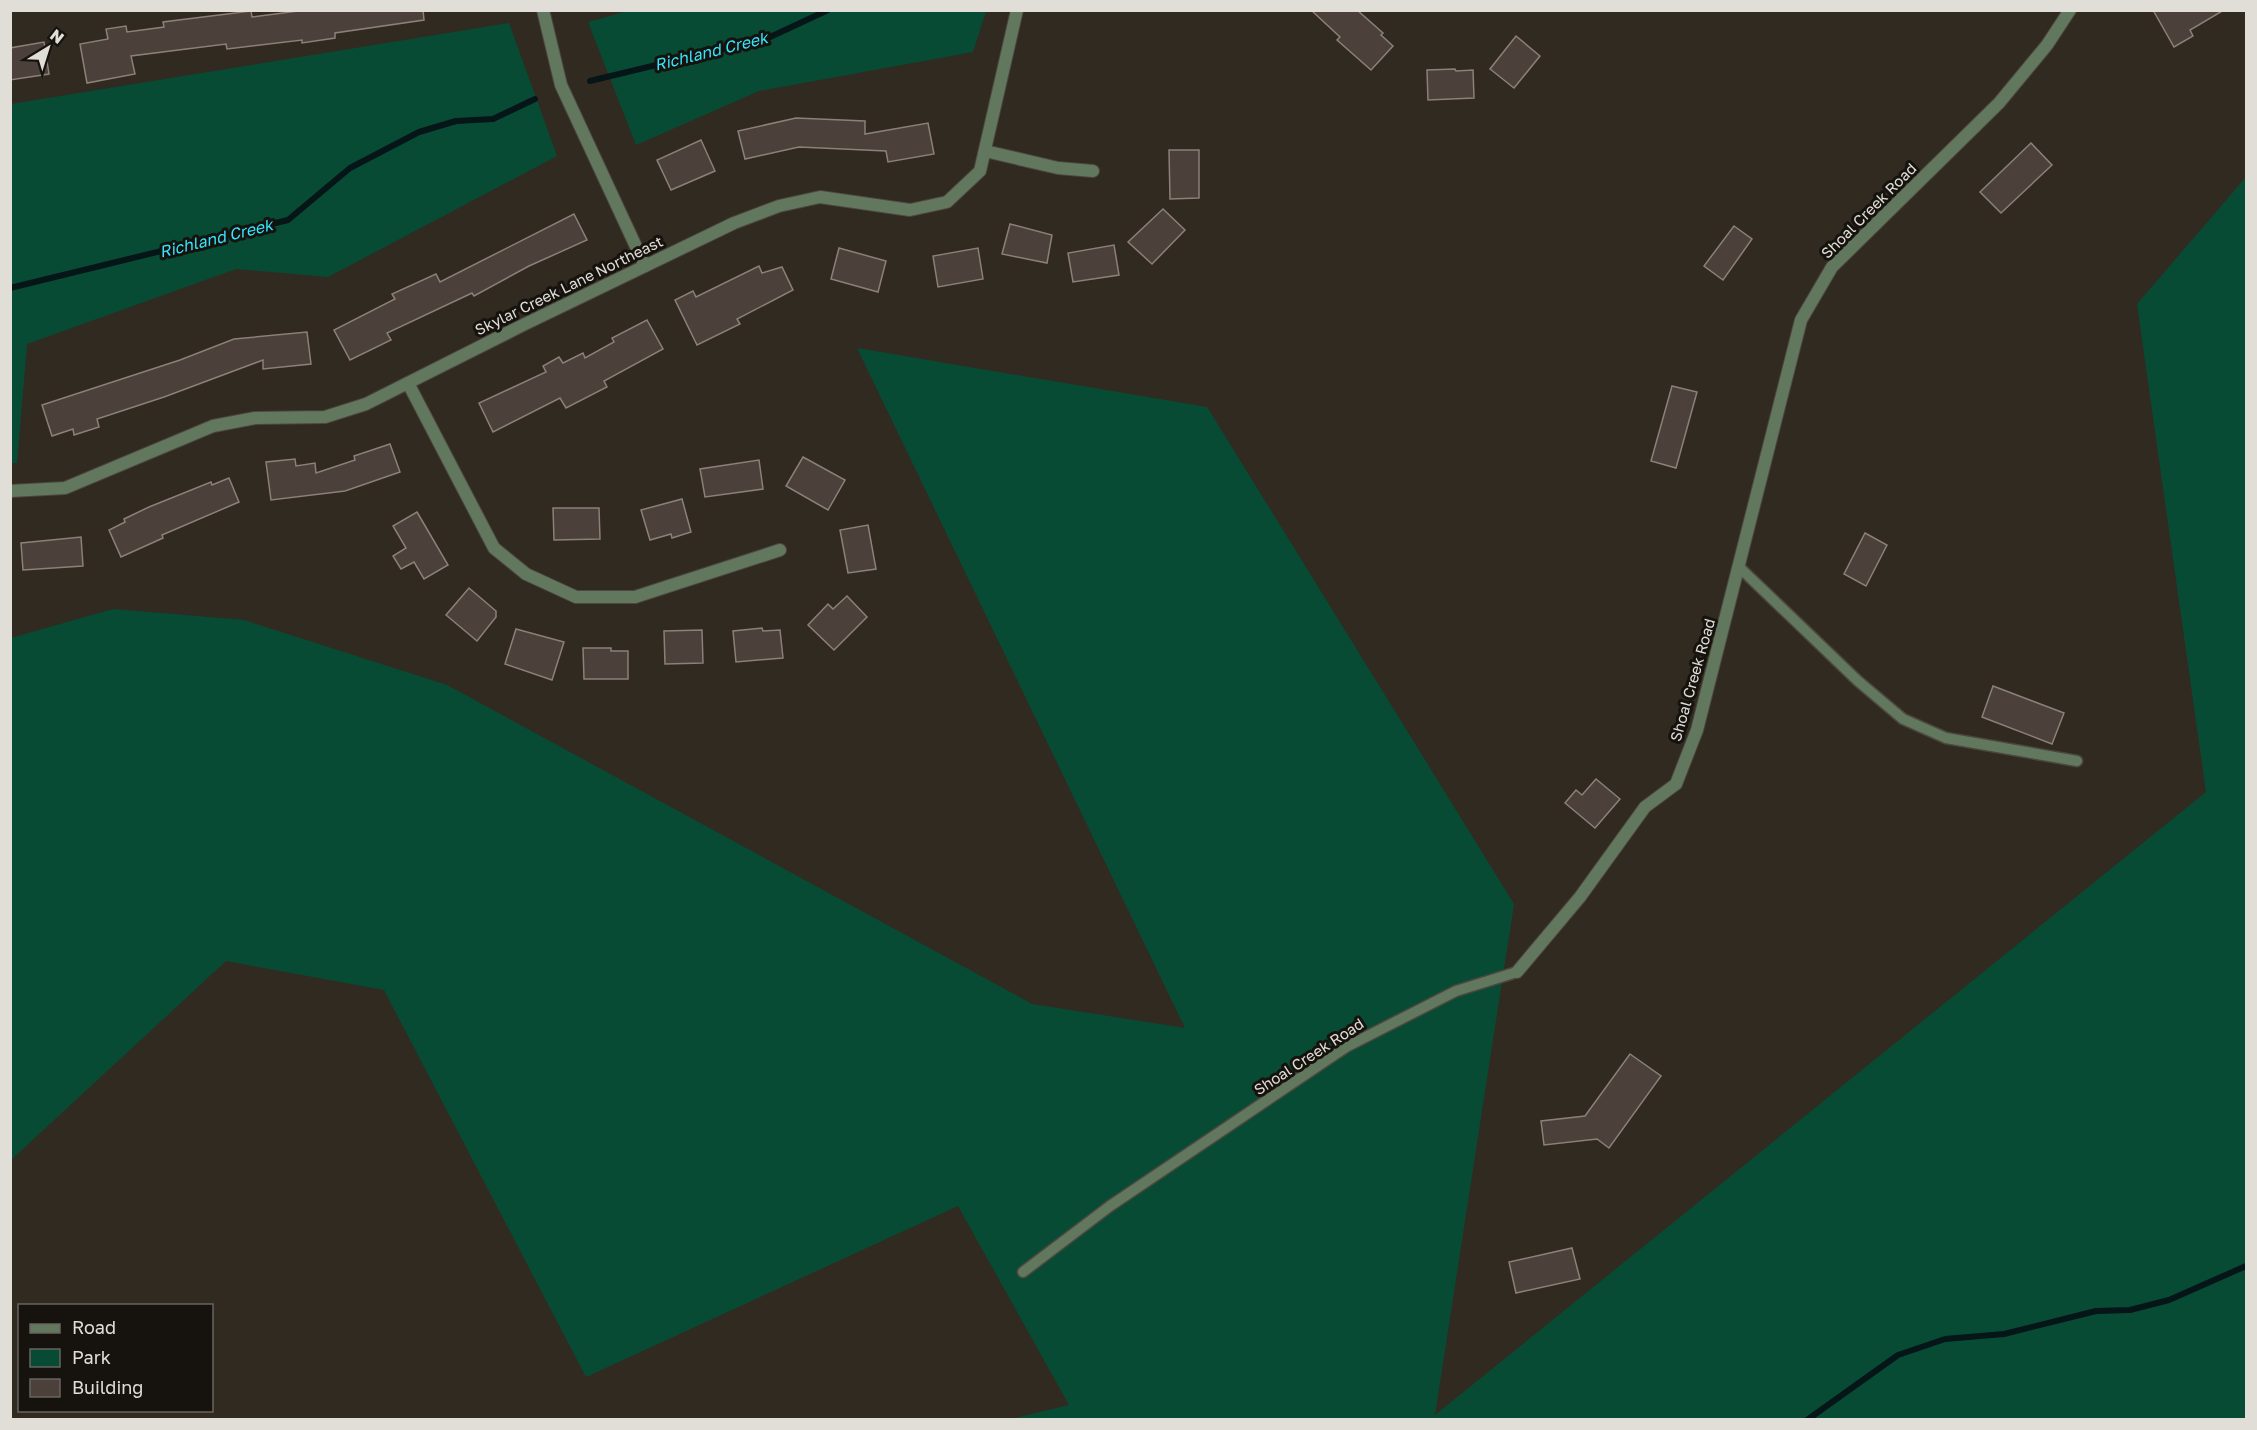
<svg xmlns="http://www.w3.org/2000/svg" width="2257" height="1430" font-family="'Golos Text',sans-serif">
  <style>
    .green { fill: #084b34 }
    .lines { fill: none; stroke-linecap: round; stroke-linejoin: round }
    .stream { stroke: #061518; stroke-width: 6 }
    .building { fill: #4b413a; stroke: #8c8079; stroke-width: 1.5 }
    .service-casing { stroke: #4d473e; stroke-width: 13 }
    .minor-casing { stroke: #4d473e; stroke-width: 14 }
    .service { stroke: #62785e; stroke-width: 10 }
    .minor { stroke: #62785e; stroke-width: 12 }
    .labels { text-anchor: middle; stroke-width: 6; stroke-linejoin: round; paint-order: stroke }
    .street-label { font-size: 15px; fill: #e1ddd7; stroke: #16130f }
    .water-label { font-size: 16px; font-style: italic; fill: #33e6fd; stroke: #16130f }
  </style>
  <rect width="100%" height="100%" fill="#312a21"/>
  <g class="green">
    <polygon points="631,10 986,10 986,11 973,52 759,91 636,145 588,22"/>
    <polygon points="509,23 557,156 328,277 236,269 27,344 17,463 11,463 11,104"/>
    <polygon points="2246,177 2246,1419 1011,1419 1069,1405 958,1206 586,1377 384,990 226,961 11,1160 11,638 113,609 244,620 447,685 1032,1004 1185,1028 857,348 1207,407 1514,904 1435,1415 2206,792 2137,304"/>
  </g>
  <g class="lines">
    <g class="stream">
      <polyline points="590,81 768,38 828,10"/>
      <polyline points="10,288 288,220 350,168 419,132 456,121 493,119 535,99"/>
      <polyline points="1807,1420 1898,1355 1945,1339 2004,1334 2096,1311 2130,1310 2169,1300 2246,1266"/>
    </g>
  </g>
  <g class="building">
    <polygon points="306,10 423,10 424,20 335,33 335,38 302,43 302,40 227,49 226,44 131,56 135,74 87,83 80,44 108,39 106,29 126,26 127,32 164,27 163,22 251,11 252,17"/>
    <polygon points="1311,10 1357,10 1383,33 1381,35 1393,46 1371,70 1337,40 1340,37"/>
    <polygon points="2153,10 2224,10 2190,30 2193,36 2174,47"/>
    <polygon points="1516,36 1540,56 1514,88 1490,69"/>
    <polygon points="44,42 49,74 10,80 10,48"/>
    <polygon points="1455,69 1456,71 1473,70 1474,98 1428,100 1427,70"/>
    <polygon points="796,118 865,121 865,134 928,123 934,154 888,162 886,151 799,147 745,159 738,131"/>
    <polygon points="701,140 715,171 671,190 657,160"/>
    <polygon points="2031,143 2052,165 2001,213 1980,192"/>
    <polygon points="1169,150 1199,150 1199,198 1170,199"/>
    <polygon points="1163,209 1185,230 1152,264 1128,242"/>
    <polygon points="574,214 587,240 529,266 474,296 472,293 387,333 391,340 350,360 334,330 395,299 392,294 436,274 440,282"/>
    <polygon points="1010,224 1052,235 1047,263 1002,254"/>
    <polygon points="1734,226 1752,239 1723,280 1704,266"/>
    <polygon points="1114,245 1119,275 1073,282 1068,253"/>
    <polygon points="839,248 886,261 878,292 831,279"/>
    <polygon points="978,248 983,279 938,287 933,256"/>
    <polygon points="759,266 762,273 782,267 793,290 737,319 740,324 697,345 675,300 693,291 696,297"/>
    <polygon points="647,320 663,349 604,381 607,387 566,408 560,398 493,432 479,403 546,372 543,366 559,357 563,363 583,353 585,358 614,342 612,338"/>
    <polygon points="307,332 311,364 263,369 263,360 164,397 97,419 99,427 74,435 73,429 52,436 42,405 180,360 234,339"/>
    <polygon points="1672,386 1697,392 1676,468 1651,461"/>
    <polygon points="390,444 400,472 345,491 271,500 266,462 295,459 296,466 315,463 316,473 355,460 354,456"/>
    <polygon points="803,457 845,480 828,510 786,486"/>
    <polygon points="759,460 763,489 705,497 700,469"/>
    <polygon points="229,478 239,502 162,535 163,538 121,557 109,530 125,522 124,519 149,507 211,482 212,485"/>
    <polygon points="682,499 691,532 672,538 671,534 650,540 641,510"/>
    <polygon points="553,508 599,508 600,539 554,540"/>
    <polygon points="417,512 448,565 424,579 414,562 401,569 393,556 406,548 393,526"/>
    <polygon points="868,525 876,569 848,573 840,530"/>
    <polygon points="1865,533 1887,545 1866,586 1844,574"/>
    <polygon points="81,537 83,566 23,570 21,543"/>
    <polygon points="469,588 496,611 496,617 477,641 446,615"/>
    <polygon points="847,596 867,617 834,650 808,625 828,604 833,609"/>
    <polygon points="762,628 763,631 780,630 783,658 736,662 733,631"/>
    <polygon points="516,629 564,642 552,680 505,664"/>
    <polygon points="702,630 703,663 665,664 664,631"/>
    <polygon points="583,648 611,648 611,651 628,651 628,679 584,679"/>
    <polygon points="1993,686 2064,713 2052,744 1982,717"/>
    <polygon points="1596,779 1620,799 1595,828 1565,803 1576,790 1582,795"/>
    <polygon points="1630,1054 1661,1076 1609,1148 1597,1139 1544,1145 1541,1121 1585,1116"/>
    <polygon points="1572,1248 1580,1279 1516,1293 1509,1262"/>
  </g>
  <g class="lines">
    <g class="service-casing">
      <g id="service">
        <polyline points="1739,567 1858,681 1903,719 1946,738 2077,761"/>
        <polyline points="1023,1272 1110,1206 1346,1047 1456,991 1517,972"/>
      </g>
    </g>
    <g class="minor-casing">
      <g id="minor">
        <polyline points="543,10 561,85 645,266"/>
        <polyline points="985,151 1058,168 1093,171"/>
        <polyline points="408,383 494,548 526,574 576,597 635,597 780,550"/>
        <polyline points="10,491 65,488 213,426 255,418 325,417 366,404 523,325 734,223 779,206 820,197 910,210 947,202 980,171 1017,10"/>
        <polyline points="1517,972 1580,897 1645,807 1676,784 1697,730 1801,320 1832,267 1999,103 2047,45 2070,10"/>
      </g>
    </g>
    <use href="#service" class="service"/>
    <use href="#minor" class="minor"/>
  </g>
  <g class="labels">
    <g class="street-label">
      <text transform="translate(1869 211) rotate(-45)" y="5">Shoal Creek Road</text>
      <text transform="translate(569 286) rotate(-26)" y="5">Skylar Creek Lane Northeast</text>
      <text transform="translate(1693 680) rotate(-74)" y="5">Shoal Creek Road</text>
      <text transform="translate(1309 1057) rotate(-33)" y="5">Shoal Creek Road</text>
    </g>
    <g class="water-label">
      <text transform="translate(711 51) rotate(-14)" y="6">Richland Creek</text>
      <text transform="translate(216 238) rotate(-14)" y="6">Richland Creek</text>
    </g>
  </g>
  <rect width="2257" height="1430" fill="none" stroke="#e1ddd7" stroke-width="24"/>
  <rect x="18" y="1304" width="195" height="108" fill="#16130f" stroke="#67645f" stroke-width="1.5"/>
  <rect x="30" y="1324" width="30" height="9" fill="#62785e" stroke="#67645f" stroke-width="1.5"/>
  <text x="72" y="1334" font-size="18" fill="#e1ddd7">Road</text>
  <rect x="30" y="1349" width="30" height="18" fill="#084b34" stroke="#67645f" stroke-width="1.5"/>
  <text x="72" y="1364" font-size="18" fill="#e1ddd7">Park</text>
  <rect x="30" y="1379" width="30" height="18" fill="#4b413a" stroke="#67645f" stroke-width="1.5"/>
  <text x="72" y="1394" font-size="18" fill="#e1ddd7">Building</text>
  <g transform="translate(48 48) rotate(38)" stroke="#16130f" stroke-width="4.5" paint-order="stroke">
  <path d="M0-4.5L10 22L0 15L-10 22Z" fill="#e1ddd7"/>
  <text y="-9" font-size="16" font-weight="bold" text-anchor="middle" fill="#e1ddd7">N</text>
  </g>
</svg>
